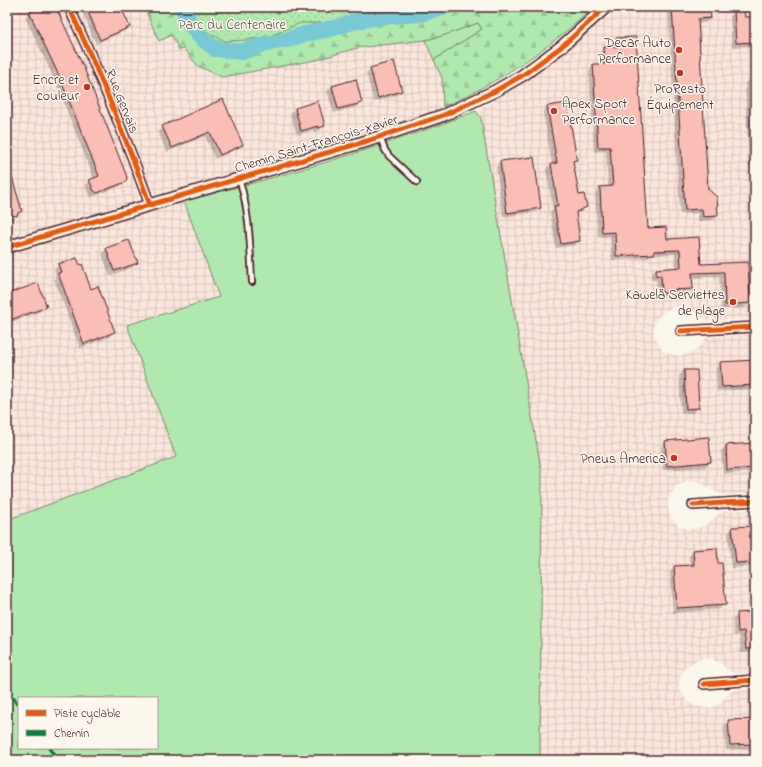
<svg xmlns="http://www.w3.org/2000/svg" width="762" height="767" font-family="'Indie Flower',sans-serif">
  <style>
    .industrial { fill: url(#industrial-grid) }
    .grass { fill: #afe9ad; stroke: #7c846c; fill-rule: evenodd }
    .forest { fill: url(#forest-firs); stroke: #7c846c }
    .park { fill: url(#park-dots); stroke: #7c846c }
    .shadow { fill: #0003 }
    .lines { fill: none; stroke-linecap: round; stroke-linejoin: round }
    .river { stroke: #79c8d5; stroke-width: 16 }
    .building { fill: #f9beb4; stroke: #4a1f2b }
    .service-casing { stroke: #4a1f2b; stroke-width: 8 }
    .minor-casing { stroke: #4a1f2b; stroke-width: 12 }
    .tertiary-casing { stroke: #4a1f2b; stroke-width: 14 }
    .service { stroke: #fbf7ec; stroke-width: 4.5 }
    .minor { stroke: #fbf7ec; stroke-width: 9 }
    .tertiary { stroke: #fbf7ec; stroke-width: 11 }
    .quiet { stroke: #00873e; stroke-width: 4; stroke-dasharray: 8 4; stroke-linecap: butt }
    .cycleway-casing { stroke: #fbf7ec; stroke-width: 8 }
    .cycleway { stroke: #e8590c; stroke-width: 5 }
    .poi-dot { fill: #c8321e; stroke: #fbf7ec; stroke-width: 1.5 }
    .labels { text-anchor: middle; stroke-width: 3; stroke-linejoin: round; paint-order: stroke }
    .park-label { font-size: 14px; fill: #63524c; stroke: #fbf7ec }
    .poi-label { font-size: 14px; fill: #4a1f2b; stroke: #fbf7ec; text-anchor: end }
    .street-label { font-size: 14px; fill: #4a1f2b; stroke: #fbf7ec }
  </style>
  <defs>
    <pattern id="industrial-grid" width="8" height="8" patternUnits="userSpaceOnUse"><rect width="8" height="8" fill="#fae6db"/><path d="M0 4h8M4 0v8" fill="none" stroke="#d8c5bc"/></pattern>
    <pattern id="forest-firs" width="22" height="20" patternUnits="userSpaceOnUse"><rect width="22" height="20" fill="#afe9ad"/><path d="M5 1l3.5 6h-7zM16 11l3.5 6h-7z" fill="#98c795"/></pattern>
    <pattern id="park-dots" width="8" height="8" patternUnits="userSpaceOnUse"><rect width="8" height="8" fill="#afe9ad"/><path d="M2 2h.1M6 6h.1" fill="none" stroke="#98c795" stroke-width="1.8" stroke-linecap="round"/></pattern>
  </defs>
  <rect width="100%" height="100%" fill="#fbf7ec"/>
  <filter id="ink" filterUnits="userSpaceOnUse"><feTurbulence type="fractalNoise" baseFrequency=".025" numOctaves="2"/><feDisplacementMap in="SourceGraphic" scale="8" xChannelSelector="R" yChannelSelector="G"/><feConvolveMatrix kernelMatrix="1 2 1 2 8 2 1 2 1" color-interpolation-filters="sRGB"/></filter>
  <g filter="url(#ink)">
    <g class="industrial">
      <polygon points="7,7 64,7 100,87 132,171 140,194 137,202 7,240"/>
      <polygon points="74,7 144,7 159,41 172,35 179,50 184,49 198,66 222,77 316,60 357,48 425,40 442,78 443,107 419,118 380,131 156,196 150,191 108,84"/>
      <polygon points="615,7 755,7 755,319 707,321 703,319 689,308 684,306 673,307 663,312 655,322 654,327 654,334 660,347 665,352 679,356 693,352 699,347 705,339 710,337 755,334 755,493 726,495 718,493 703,484 695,481 688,481 676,486 668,499 668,506 669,513 673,520 679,526 687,529 693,529 704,526 722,512 726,510 755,509 755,673 734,673 729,671 720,663 713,659 704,658 697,660 685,668 681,674 679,684 682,694 687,701 695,706 704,708 711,708 718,705 726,696 734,690 755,688 755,760 540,760 542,475 482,125 481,118 476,111 521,84 565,53"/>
      <polygon points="184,201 219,297 127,325 176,457 7,520 7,253"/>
    </g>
    <g class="grass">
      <polygon points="478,23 482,29 434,60 425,40 442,36"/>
      <path d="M476 111 481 118 482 125 542 475 540 760H7V520L176 457 127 325 219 297 184 201C283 176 381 148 476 111ZM19 698H157V748H19Z"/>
    </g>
    <path class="forest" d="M144 7H594C549 49 499 82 443 107L442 78 434 60 482 29 478 23 442 36 425 40 357 48 316 60 222 77 198 66 184 49 179 50 172 35 159 41Z"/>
    <polygon class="park" points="191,7 390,7 371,13 323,23 300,23 273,35 247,40 224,41 205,31 196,20"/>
    <g class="shadow">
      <polygon points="42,7 55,7 125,181 120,186 92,197 89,196 85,185 90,181 94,179 56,83 25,17 30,13"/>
      <polygon points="80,7 120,7 129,27 124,31 96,44"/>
      <polygon points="668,7 709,7 710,18 705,23 697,23 707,190 717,216 713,220 698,221 698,213 680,214"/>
      <polygon points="735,11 744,18 755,18 755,46 732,47 730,16"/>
      <polygon points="617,39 647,229 666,240 698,238 700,265 747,263 749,303 745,308 721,309 719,276 691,278 692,288 687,293 666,295 664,297 658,298 656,280 652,280 651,274 656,270 676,268 675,254 651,255 648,258 612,260 610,236 598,237 595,193 600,188 608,188 606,151 594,152 589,70 593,65 600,65 600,53 604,48 612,48 612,44"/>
      <polygon points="370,69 401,91 397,95 374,102 366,73"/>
      <polygon points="750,78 755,78 755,165 749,166 745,83"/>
      <polygon points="332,86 361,102 356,107 334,113 327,91"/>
      <polygon points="223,100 242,144 237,149 215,159 205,136 167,152 158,132 163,127"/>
      <polygon points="317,102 324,125 320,130 314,132 313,130 297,135 290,113 295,109"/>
      <polygon points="547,107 575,160 573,163 578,196 586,207 581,212 575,214 579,240 575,245 556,248 550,212 553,209 546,169 552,164 543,112"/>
      <polygon points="500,162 540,208 535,212 503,217 496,167"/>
      <polygon points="7,164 21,211 12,220 7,219"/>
      <polygon points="129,241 137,263 132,267 110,276 102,254 106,249"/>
      <polygon points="59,265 91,290 114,332 109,337 80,348 54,279 56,276 54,270"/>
      <polygon points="7,295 46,306 41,311 7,324"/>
      <polygon points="755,361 755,389 717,391 716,368 721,363"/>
      <polygon points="684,371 696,371 698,408 693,413 681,413 679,376"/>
      <polygon points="666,442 710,462 705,467 663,470 661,447"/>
      <polygon points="755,444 755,472 723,474 721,451 726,446"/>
      <polygon points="755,527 755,566 731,568 728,533 733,528"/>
      <polygon points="694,551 717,564 724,604 720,609 673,613 670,572 674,567 690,566 689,556"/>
      <polygon points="755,613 755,652 741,653 740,635 734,636 733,619 738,614"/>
      <polygon points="755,719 755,748 726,750 724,726 729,721"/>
    </g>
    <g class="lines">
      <polyline class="river" points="183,7 189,23 201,38 216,49 242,52 261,45 286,40 305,34 331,29 356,21 379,17 419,14 446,7"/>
    </g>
    <g class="building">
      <polygon points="39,7 56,7 84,68 127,177 126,182 97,193 94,191 89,180 99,176 60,78 29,12"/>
      <polygon points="86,7 121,7 130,27 100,40"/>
      <polygon points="672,7 710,7 711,18 698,19 708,189 717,197 718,216 703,217 702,209 685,210"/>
      <polygon points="734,10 744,10 745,17 755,17 755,42 736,43"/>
      <polygon points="636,37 648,228 666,227 667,239 699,237 701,264 748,262 750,303 725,305 724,272 692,273 693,289 669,290 670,293 662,293 661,275 656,276 656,269 681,267 680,250 654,251 654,254 616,256 615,232 602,233 600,187 613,186 610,147 598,147 593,64 605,64 604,47 617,47 616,38"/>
      <polygon points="394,61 402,91 378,98 370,68"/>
      <polygon points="356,79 362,103 338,109 332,86"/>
      <polygon points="223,99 243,145 220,155 210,132 172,148 162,126"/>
      <polygon points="318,101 325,126 318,128 318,126 301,131 295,108"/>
      <polygon points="567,103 577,160 573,161 579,195 584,194 587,207 576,212 580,241 561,244 554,206 558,206 551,164 557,163 547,106"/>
      <polygon points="534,157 541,208 507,213 500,161"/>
      <polygon points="7,167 9,167 22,211 18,213 17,216 7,214"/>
      <polygon points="129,240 138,263 114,271 106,248"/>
      <polygon points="77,258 80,265 82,264 91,289 98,286 115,332 84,344 58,273 61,272 58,264"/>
      <polygon points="38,283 47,307 7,321 7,294"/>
      <polygon points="755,360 755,385 722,387 720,362"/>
      <polygon points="684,370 697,370 699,408 686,409"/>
      <polygon points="709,437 711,462 667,466 665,441"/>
      <polygon points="755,443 755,468 727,470 726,445"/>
      <polygon points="755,526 755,562 736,563 732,527"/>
      <polygon points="717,548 718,563 722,563 726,605 677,608 674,566 694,565 693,550"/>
      <polygon points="755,612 755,648 746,649 744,631 738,632 737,613"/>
      <polygon points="755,719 755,744 730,745 728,720"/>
    </g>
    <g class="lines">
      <g class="service-casing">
        <g id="service">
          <polyline points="380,137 385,150 389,156 417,182"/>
          <path d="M239 179C250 212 250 247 252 282"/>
        </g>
      </g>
      <g class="minor-casing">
        <g id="minor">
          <path d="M69 7C99 72 126 138 150 205"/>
          <polyline points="681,331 755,327"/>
          <polyline points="693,505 755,501"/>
          <polyline points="704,684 755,680"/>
        </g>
      </g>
      <g class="tertiary-casing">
        <polyline id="tertiary" points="7,247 367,141 444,115 495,91 523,75 561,47 606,7"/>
      </g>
      <use href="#service" class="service"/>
      <use href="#minor" class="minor"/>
      <use href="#tertiary" class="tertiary"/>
      <g class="quiet">
        <polyline points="7,687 19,707"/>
        <polyline points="49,748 59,760"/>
      </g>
      <g class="cycleway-casing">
        <g id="cycleway">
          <path d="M69 7C99 72 126 138 150 205"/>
          <polyline points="7,247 367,141 444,115 495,91 523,75 561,47 606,7"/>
          <polyline points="681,331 755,327"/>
          <polyline points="693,505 755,501"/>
          <polyline points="704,684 755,680"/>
        </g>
      </g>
      <use href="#cycleway" class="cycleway"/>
    </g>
  </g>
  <g class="poi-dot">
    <circle cx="679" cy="50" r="4"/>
    <circle cx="680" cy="73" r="4"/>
    <circle cx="87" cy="87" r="4"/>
    <circle cx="554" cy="111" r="4"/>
    <circle cx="733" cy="302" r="4"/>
    <circle cx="674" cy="458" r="4"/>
  </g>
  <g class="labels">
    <g class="park-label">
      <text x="232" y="29">Parc du Centenaire</text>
    </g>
    <g class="poi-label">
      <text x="671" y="47">Decar Auto<tspan x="671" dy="16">Performance</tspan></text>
      <text x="79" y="84">Encre et<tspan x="79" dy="16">couleur</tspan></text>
      <text x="680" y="93" text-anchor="middle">ProResto<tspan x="680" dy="16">Équipement</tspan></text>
      <text x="562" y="108" text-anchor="start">Apex Sport<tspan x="562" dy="16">Performance</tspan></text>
      <text x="725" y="299">Kawelä Serviettes<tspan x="725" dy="16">de plage</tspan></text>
      <text x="666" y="463">Pneus America</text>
    </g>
    <g class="street-label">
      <text transform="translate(123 101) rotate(68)" y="5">Rue Gervais</text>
      <text transform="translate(316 143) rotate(-17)" y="5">Chemin Saint-François-Xavier</text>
    </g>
  </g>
  <rect width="762" height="767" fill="none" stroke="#fbf7ec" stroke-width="24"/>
  <rect x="12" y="12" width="738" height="743" fill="none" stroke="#4a1f2b" stroke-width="1.5" filter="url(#ink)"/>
  <rect x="18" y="697" width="140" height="52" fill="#fbf7ec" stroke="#b4a19f"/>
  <rect x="26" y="710" width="20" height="6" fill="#e8590c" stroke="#b4a19f"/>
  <text x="54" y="717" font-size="12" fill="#4a1f2b">Piste cyclable</text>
  <rect x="26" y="730" width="20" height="6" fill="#00873e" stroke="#b4a19f"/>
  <text x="54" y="737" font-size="12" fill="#4a1f2b">Chemin</text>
</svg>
